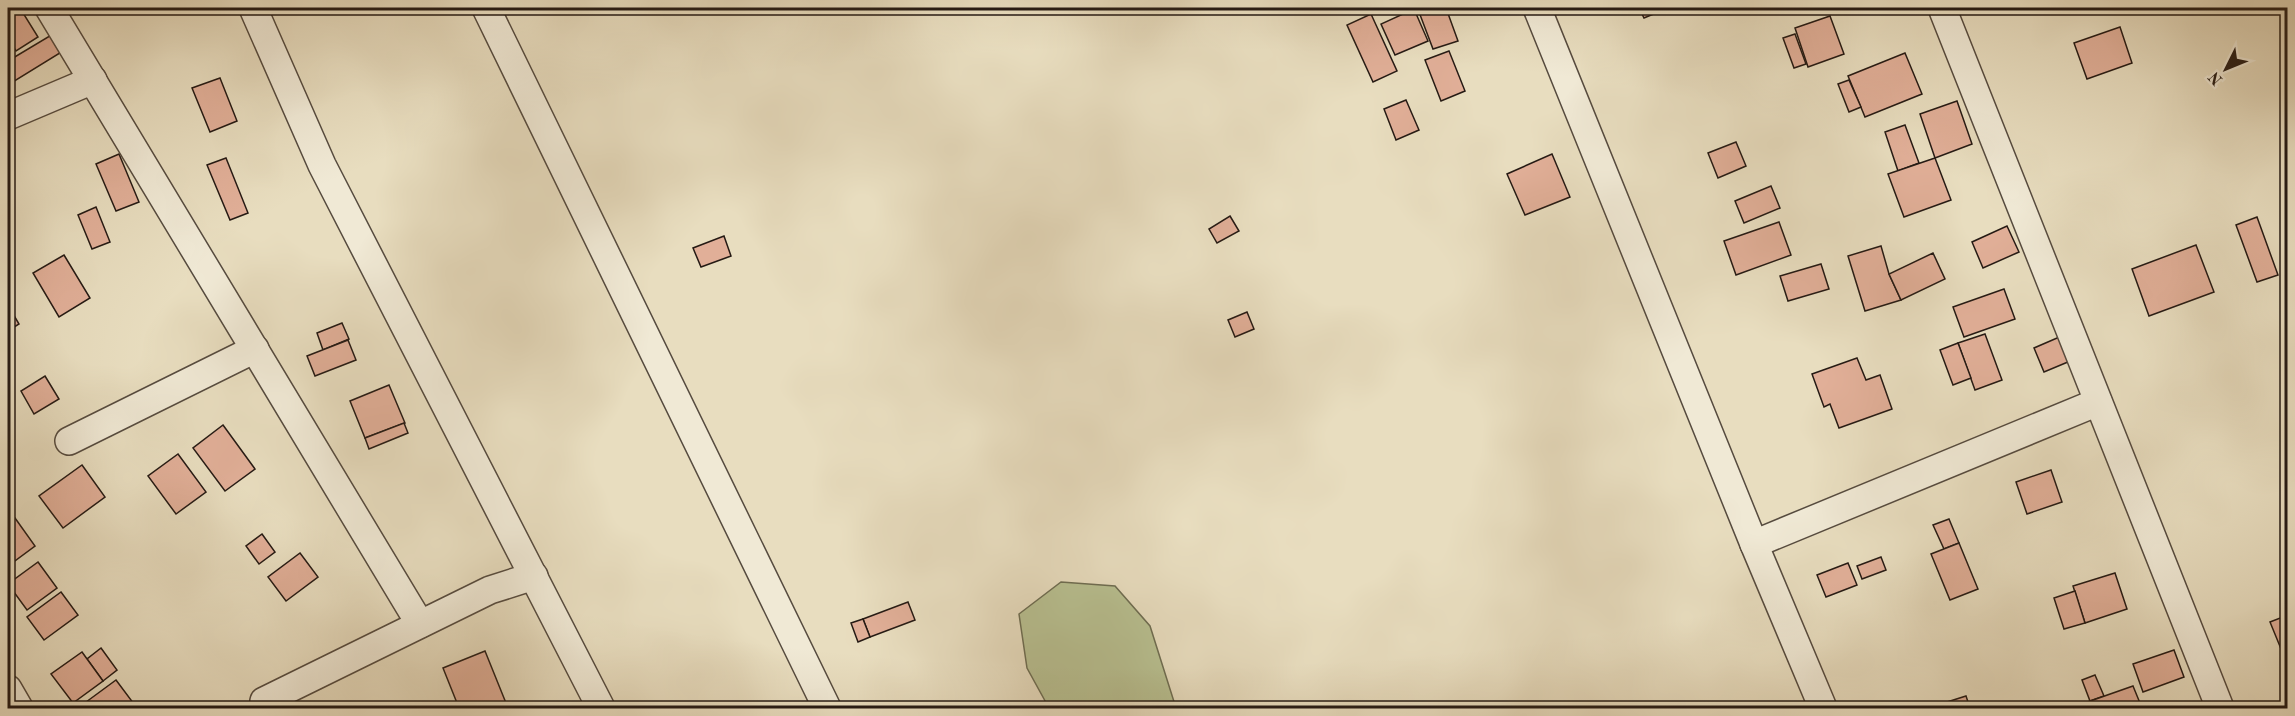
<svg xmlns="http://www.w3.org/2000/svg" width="2295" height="716" font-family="'Old Standard TT',serif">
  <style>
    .green { fill: #b8c091; stroke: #6e6d52; stroke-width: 1.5 }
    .building { fill: #e1af98; stroke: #251a14; stroke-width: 1.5 }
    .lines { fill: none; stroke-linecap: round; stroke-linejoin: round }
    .minor-casing { stroke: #564b3f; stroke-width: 30 }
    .minor { stroke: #f0e9d5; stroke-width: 27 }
  </style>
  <rect width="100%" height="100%" fill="#e8ddbf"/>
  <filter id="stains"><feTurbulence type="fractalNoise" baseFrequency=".00333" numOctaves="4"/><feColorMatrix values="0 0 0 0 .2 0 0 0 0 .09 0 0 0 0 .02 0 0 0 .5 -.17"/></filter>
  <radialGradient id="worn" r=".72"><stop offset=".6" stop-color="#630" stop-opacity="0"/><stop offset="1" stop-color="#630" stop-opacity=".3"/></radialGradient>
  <polygon class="green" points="1061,582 1115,586 1150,626 1176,708 1049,708 1027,668 1019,614"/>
  <g class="building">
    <polygon points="8,8 20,8 38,37 16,51 8,37"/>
    <polygon points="1431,8 1446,8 1458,41 1433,49 1419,12"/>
    <polygon points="1639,8 1668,8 1644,18"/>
    <polygon points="1414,9 1428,41 1395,55 1381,24"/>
    <polygon points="1371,14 1397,71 1373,82 1347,25"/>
    <polygon points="1830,16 1844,54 1808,67 1795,28"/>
    <polygon points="2120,27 2132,63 2087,79 2074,43"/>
    <polygon points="58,31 68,48 8,85 8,61"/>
    <polygon points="1795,34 1806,64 1794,68 1783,38"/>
    <polygon points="1449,51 1465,91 1441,101 1425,60"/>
    <polygon points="1905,53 1922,94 1865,117 1848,76"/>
    <polygon points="220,78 237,121 210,132 192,88"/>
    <polygon points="1849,80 1861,107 1849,112 1838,84"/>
    <polygon points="1406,100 1419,130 1396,140 1384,109"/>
    <polygon points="1957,101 1972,144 1935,158 1920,114"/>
    <polygon points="1905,125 1919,163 1898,171 1885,132"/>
    <polygon points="1736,142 1746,166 1718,178 1708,153"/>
    <polygon points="119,154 139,202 116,211 96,164"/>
    <polygon points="1552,154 1570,197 1525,215 1507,174"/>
    <polygon points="226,158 248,213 230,220 207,165"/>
    <polygon points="1935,158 1951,200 1904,217 1888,174"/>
    <polygon points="1771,186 1780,208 1744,223 1735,201"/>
    <polygon points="96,207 110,242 92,249 78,215"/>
    <polygon points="1230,216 1239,231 1217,243 1209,229"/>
    <polygon points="2257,217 2278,275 2257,282 2236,225"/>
    <polygon points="1779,222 1791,255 1736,275 1724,241"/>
    <polygon points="2007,226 2019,252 1983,268 1972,242"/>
    <polygon points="724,236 731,256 701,267 693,248"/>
    <polygon points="2196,245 2214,292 2149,316 2132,269"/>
    <polygon points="1881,246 1889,274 1901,300 1865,311 1848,256"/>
    <polygon points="1933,253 1945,279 1901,300 1889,274"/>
    <polygon points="64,255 90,298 59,317 33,273"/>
    <polygon points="1821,264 1829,289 1788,301 1780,276"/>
    <polygon points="2004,289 2015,319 1964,337 1953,307"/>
    <polygon points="9,307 19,324 8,331 8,308"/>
    <polygon points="1247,312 1254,329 1235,337 1228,320"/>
    <polygon points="342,323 349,339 323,350 317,333"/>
    <polygon points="1985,334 2002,380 1975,390 1958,343"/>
    <polygon points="2064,335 2075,359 2044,372 2034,348"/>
    <polygon points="348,340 356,360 315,376 307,356"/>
    <polygon points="1958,343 1971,378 1953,385 1940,350"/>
    <polygon points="1857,358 1866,380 1880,375 1892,409 1839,428 1830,404 1824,407 1812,374"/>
    <polygon points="45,376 59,399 34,414 21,391"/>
    <polygon points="389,385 405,423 365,438 350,401"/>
    <polygon points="404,423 408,433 369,449 365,438"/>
    <polygon points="223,425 255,469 225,491 193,448"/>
    <polygon points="178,454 206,492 176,514 148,476"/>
    <polygon points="82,465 105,497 63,528 39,496"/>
    <polygon points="2051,470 2062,502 2027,514 2016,482"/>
    <polygon points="15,518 35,546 8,566 8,523"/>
    <polygon points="1949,519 1959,543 1944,549 1933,525"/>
    <polygon points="262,534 275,552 259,564 246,546"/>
    <polygon points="1959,543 1978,589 1950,600 1931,554"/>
    <polygon points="300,553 318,577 286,601 268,577"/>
    <polygon points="1881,557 1886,570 1862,579 1857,566"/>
    <polygon points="38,562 57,588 27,610 8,584"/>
    <polygon points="1848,563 1857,585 1826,597 1817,575"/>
    <polygon points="2115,573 2127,609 2085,623 2073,586"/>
    <polygon points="2075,591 2085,623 2064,629 2054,598"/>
    <polygon points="61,592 78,615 44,640 27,617"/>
    <polygon points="908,602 915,620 870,637 863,619"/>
    <polygon points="2288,615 2288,666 2270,622"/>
    <polygon points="863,619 870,637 858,642 851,623"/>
    <polygon points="101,648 117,670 103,681 87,659"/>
    <polygon points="2174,650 2184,677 2143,692 2133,664"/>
    <polygon points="485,651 508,708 459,708 443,668"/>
    <polygon points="82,652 103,681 73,703 51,674"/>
    <polygon points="2095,675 2104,696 2090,701 2082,680"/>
    <polygon points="116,680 134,704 128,708 85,708 82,705"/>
    <polygon points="2133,686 2142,708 2081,708 2079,705"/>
    <polygon points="1966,696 1970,708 1928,708"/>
  </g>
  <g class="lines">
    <g class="minor-casing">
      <g id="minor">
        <polyline points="49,8 420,624"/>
        <polyline points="253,8 322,165 601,708"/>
        <polyline points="486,8 827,708"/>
        <polyline points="1537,8 1754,544 1823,708"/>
        <polyline points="1942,8 2220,708"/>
        <polyline points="8,116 93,80"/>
        <polyline points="69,441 255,349"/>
        <polyline points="1754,544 2098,402"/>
        <polyline points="8,689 19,708"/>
        <polyline points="264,701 490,590 534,576"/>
      </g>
    </g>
    <use href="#minor" class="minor"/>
  </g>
  <rect width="2295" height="716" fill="none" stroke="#e8ddbf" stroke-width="30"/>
  <rect x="9" y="9" width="2277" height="698" fill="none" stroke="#251a14" stroke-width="3"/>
  <rect x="15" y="15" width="2265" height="686" fill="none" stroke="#251a14" stroke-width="1.5"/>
  <g transform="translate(2226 69) rotate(227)" stroke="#f0e9d5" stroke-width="4.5" paint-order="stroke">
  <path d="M0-4.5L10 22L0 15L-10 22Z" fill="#251a14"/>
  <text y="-9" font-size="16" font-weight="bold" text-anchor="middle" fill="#251a14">N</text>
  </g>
  <rect width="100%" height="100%" filter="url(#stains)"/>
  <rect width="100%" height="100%" fill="url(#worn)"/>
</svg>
